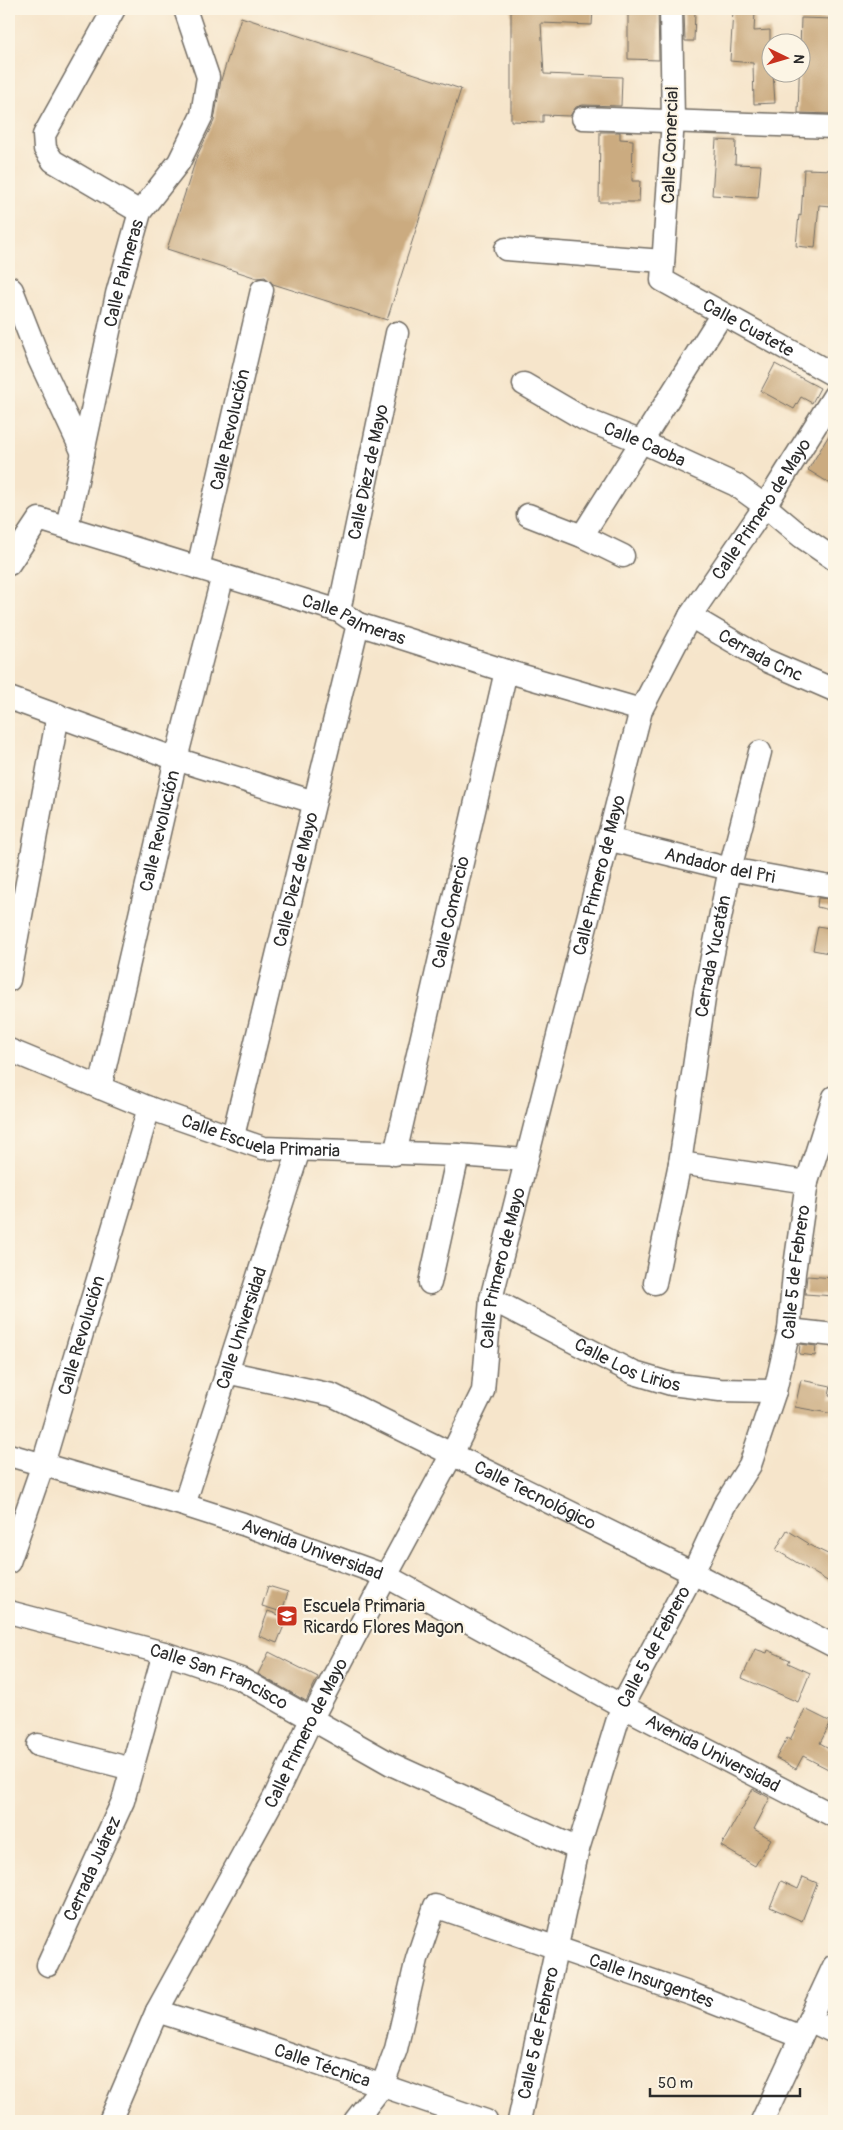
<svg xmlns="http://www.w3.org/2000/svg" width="843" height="2130" font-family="Pangolin,sans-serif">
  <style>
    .building { fill: #cbab80 }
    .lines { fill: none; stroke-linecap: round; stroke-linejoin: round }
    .minor-casing { stroke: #726c63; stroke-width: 25 }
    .minor { stroke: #fff; stroke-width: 22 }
    .labels { text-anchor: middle; stroke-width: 4.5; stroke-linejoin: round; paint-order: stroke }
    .street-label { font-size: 18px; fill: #2b2b2b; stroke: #fcf5e5 }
    .poi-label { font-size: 18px; fill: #2b2b2b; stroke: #fcf5e5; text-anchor: start }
  </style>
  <rect width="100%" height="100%" fill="#fcf5e5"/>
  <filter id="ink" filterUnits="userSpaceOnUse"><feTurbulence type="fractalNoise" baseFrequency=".02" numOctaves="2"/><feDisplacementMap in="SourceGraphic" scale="10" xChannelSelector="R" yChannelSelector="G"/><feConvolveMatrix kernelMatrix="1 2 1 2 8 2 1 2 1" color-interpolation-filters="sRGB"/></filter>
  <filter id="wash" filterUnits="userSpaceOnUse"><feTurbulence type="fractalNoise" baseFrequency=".0096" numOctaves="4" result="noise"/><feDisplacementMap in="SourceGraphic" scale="20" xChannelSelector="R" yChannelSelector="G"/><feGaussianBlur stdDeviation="1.12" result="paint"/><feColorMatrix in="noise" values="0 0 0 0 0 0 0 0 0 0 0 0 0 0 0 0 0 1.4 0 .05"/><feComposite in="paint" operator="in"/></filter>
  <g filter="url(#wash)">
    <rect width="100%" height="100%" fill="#f6e5cb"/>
    <g id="blocks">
      <g class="building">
        <polygon points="511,9 593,9 592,25 541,23 544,74 622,77 621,106 583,105 576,107 570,116 543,115 543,122 511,121"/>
        <polygon points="628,9 658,9 659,60 628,59"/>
        <polygon points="733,10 755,12 754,31 770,30 770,72 773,72 775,103 754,104 753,63 730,61"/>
        <polygon points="684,11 695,11 694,41 685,41"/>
        <polygon points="241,17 461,89 387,320 273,284 265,277 257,278 167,249 197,156 214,121 221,80"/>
        <polygon points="801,18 834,19 834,114 798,113"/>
        <polygon points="600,132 620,132 620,139 633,140 632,181 640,181 639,202 599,202"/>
        <polygon points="716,140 736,141 735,164 761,165 758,198 712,195"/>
        <polygon points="804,169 834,170 832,206 819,205 815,248 796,246 799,215 801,216"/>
        <polygon points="775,364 820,388 812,403 801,397 794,409 761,391"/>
        <polygon points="834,427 834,486 808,470"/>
        <polygon points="818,898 834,899 834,911 817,907"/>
        <polygon points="818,926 834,929 834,954 813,950"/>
        <polygon points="807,1276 834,1278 834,1296 805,1294"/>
        <polygon points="800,1344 816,1346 815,1356 799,1354"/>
        <polygon points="801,1380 831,1386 829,1396 834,1397 834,1414 795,1407"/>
        <polygon points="787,1530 808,1543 807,1544 834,1557 834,1585 776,1550"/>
        <polygon points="268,1586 288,1592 282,1612 262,1606"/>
        <polygon points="268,1611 287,1618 277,1643 259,1636"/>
        <polygon points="755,1649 767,1653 768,1650 790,1660 788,1663 810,1673 798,1702 742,1678"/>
        <polygon points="269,1652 318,1677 306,1701 258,1674"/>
        <polygon points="805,1709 831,1722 820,1743 834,1751 834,1772 803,1756 796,1769 776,1758 787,1738 790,1740"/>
        <polygon points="753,1789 770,1798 754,1829 771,1839 755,1866 721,1846"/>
        <polygon points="803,1877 817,1883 802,1921 770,1907 781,1881 798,1889"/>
      </g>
    </g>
  </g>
  <g filter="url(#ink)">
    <use href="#blocks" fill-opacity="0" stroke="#726c63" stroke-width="1"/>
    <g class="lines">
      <g class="minor-casing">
        <g id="minor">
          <polyline points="114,9 44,135 45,149 53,161 140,212"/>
          <path id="s1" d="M671 9 673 120 662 280 834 375"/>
          <polyline points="583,118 834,127"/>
          <polyline points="506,249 663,261"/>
          <polyline points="9,287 12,290 39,359 83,453"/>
          <path id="s2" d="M524 384 584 419 642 442 736 485 765 506 802 537 834 559"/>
          <polyline points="528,515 582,536 623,556"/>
          <path id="s3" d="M67 527 117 294 140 212 179 162 202 115 208 77 185 9"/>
          <polyline points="582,536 722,314"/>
          <path id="s4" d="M9 564 39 519 339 611 358 624 506 671 641 710"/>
          <path id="s5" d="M198 568 262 290"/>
          <path id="s6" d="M339 611 397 333"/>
          <path id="s7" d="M690 616 765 660 834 690"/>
          <polyline points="9,698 176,759 314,802"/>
          <path id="s8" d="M607 839 730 869 830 887 834 886"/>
          <polyline points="9,980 58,715"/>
          <path id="s9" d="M9 1050 149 1108 263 1148 458 1155 526 1160"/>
          <path id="s10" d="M100 1088 176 759 223 575"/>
          <path id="s11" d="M233 1136 358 624"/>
          <path id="s12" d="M395 1154 506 671"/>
          <polyline points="680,1163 807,1182"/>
          <polyline points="430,1283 458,1155"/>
          <path id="s13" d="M655 1283 680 1163 705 992 730 869 760 752"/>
          <path id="s14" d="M491 1299 634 1373 671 1384 720 1390 775 1391"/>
          <polyline points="789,1330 834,1335"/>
          <path id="s15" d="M226 1372 332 1395 693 1573 834 1646"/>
          <path id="s16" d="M9 1455 184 1505 243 1524 386 1576 622 1706 834 1816"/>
          <path id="s17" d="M184 1505 299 1150"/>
          <path id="s18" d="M9 1562 43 1464 149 1108"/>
          <path id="s19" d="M9 1612 164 1653 241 1679 391 1764 578 1849"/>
          <polyline points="38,1745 132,1769"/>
          <path id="s20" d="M48 1965 123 1801 164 1653"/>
          <path id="s21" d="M157 2011 245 2039 486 2121"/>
          <polyline points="809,2020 834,2032"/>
          <path id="s22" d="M110 2121 157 2011 275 1796 311 1720 386 1576 452 1454 483 1391 491 1299 641 710 690 616 765 506 834 396"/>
          <path id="s23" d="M355 2121 382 2086 396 2049 417 1959 435 1906 694 1995 801 2037"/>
          <path id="s24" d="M519 2121 578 1849 622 1706 693 1573 724 1506 750 1465 775 1391 789 1330 794 1273 807 1182 834 1097"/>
          <polyline points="762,2121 834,1966"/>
        </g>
      </g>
      <use href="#minor" class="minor"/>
    </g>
  </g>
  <defs>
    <g id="school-square" transform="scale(1.125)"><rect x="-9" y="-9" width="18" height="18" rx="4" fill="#c8321e" stroke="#fcf5e5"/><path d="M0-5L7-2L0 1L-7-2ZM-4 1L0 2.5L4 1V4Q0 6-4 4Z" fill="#fff"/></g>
  </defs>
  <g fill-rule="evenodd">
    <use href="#school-square" x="287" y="1616"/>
  </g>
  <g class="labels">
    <g class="street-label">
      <text transform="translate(670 145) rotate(-88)" y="6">Calle Comercial</text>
      <text dy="6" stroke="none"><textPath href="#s3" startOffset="260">Calle Palmeras</textPath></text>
      <text dy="6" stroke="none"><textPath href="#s1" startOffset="370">Calle Cuatete</textPath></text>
      <text dy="6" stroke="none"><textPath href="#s5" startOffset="142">Calle Revolución</textPath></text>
      <text dy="6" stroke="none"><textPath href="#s2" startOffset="135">Calle Caoba</textPath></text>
      <text dy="6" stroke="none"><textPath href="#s6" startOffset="142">Calle Diez de Mayo</textPath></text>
      <text dy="6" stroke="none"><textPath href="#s22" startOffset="1755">Calle Primero de Mayo</textPath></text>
      <text dy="6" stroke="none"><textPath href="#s4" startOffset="385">Calle Palmeras</textPath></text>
      <text dy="6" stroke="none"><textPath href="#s7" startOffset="81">Cerrada Cnc</textPath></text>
      <text dy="6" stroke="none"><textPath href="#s10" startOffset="264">Calle Revolución</textPath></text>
      <text dy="6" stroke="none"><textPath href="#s8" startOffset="116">Andador del Pri</textPath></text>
      <text dy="6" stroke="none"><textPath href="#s22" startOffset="1350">Calle Primero de Mayo</textPath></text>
      <text dy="6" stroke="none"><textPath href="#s11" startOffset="264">Calle Diez de Mayo</textPath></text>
      <text dy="6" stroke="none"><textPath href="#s12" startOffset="248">Calle Comercio</textPath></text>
      <text dy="6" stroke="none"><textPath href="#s13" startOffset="332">Cerrada Yucatán</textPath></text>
      <text dy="6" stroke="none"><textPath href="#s9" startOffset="268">Calle Escuela Primaria</textPath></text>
      <text dy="6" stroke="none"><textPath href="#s22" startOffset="945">Calle Primero de Mayo</textPath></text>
      <text dy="6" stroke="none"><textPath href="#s24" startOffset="900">Calle 5 de Febrero</textPath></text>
      <text dy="6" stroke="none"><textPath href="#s17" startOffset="186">Calle Universidad</textPath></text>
      <text dy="6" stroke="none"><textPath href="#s18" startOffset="238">Calle Revolución</textPath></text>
      <text dy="6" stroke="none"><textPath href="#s14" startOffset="152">Calle Los Lirios</textPath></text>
      <text dy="6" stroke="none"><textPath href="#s15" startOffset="335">Calle Tecnológico</textPath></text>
      <text dy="6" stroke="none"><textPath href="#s16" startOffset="318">Avenida Universidad</textPath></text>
      <text dy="6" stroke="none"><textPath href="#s24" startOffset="495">Calle 5 de Febrero</textPath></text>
      <text dy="6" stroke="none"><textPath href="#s19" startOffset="220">Calle San Francisco</textPath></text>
      <text dy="6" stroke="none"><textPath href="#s22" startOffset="435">Calle Primero de Mayo</textPath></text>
      <text dy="6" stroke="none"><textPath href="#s16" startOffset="768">Avenida Universidad</textPath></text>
      <text dy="6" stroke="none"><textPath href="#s20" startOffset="106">Cerrada Juárez</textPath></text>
      <text dy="6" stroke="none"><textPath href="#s23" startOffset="461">Calle Insurgentes</textPath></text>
      <text dy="6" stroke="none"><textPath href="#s24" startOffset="90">Calle 5 de Febrero</textPath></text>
      <text dy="6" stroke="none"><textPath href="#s21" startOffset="174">Calle Técnica</textPath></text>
    </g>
    <g class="poi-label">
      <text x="303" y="1612">Escuela Primaria<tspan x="303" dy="21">Ricardo Flores Magon</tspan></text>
    </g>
  </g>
  <rect width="843" height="2130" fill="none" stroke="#fcf5e5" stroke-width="30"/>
  <g transform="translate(786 58) rotate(95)"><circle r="24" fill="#fcf5e5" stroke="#a8a49b"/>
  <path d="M0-4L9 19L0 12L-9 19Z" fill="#c8321e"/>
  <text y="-8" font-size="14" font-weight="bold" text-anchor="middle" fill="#2b2b2b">N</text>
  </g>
  <path d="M650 2088v8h150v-8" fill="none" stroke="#2b2b2b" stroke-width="2.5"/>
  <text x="658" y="2088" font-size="15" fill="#2b2b2b" stroke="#fcf5e5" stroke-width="4" paint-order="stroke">50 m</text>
</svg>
